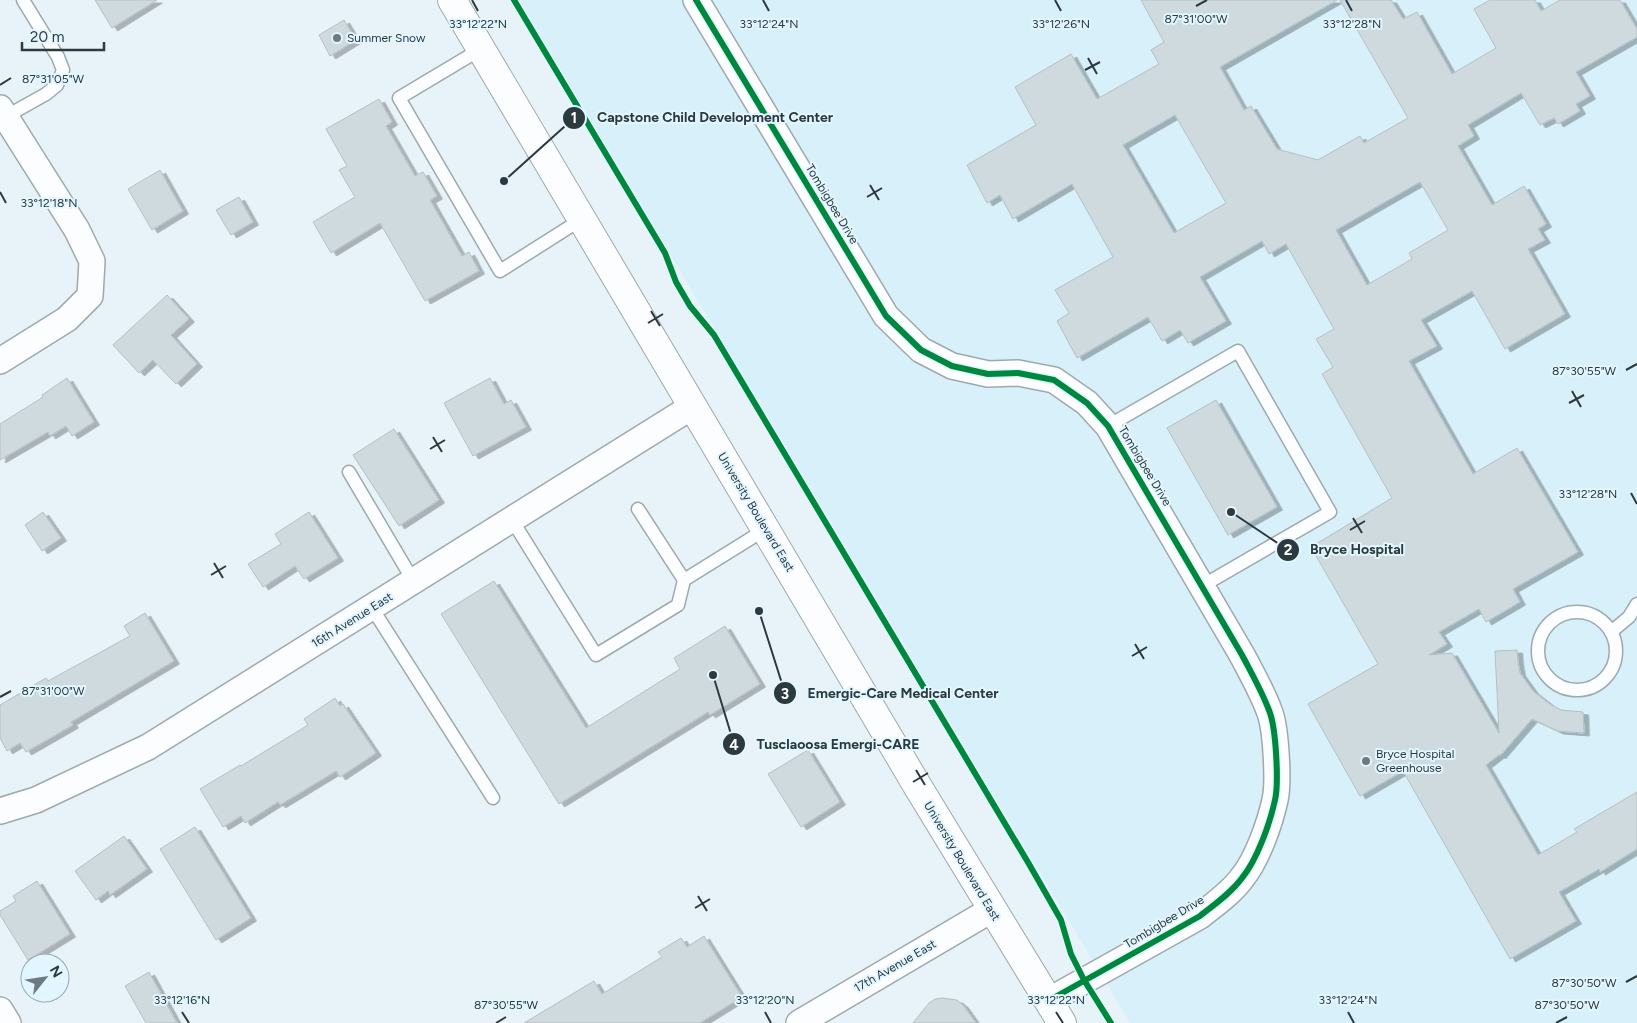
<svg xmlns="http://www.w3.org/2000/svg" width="1637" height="1023" font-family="Figtree,sans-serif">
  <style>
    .built { fill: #d8f0fa }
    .building { fill: #cedade; stroke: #b4c0c3; fill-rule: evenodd; filter: url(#shadow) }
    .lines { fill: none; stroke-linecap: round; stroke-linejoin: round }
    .service-casing { stroke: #9ea9ae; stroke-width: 15 }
    .minor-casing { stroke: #9ea9ae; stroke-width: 28 }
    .secondary-casing { stroke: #9ea9ae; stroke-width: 30 }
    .service { stroke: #fcfdfe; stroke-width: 12 }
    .minor { stroke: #fcfdfe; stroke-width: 25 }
    .secondary { stroke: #fcfdfe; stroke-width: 28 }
    .cycleway-casing { stroke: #e2f6ff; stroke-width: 9 }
    .cycleway { stroke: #00873e; stroke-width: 6 }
    .ticks { fill: none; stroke: #2c393f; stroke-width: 2 }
    .poi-dot { fill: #6e7a80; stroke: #e2f6ff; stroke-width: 2 }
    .labels { text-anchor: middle; stroke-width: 4; stroke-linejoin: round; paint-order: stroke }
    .poi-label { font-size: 12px; fill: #2c393f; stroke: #e2f6ff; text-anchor: start }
    .street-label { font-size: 12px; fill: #2c393f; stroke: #e2f6ff }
    .ticks-label { font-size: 12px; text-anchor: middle; fill: #2c393f; stroke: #e2f6ff; stroke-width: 4; stroke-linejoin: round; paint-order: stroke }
    .leader { fill: none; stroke: #2c393f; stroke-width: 2 }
    .callout-dot { fill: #2c393f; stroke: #e2f6ff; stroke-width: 2 }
    .mark-label { font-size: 15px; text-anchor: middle; font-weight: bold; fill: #fff }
    .callout-label { font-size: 14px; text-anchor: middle; font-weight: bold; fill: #2c393f; stroke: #e2f6ff; stroke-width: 4; stroke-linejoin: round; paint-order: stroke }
  </style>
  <defs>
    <filter id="shadow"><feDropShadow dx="5.5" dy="3" stdDeviation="0" flood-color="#0004"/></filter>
  </defs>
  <rect width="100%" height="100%" fill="#e8f3f9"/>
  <polygon class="built" points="518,0 1637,0 1637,1023 1130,1023"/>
  <g class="building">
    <polygon points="95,0 157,0 112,28"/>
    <path d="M1141 0H1337L1220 67 1244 110 1251 106 1277 149 1318 160 1360 136 1364 143 1408 118 1340 0H1391L1403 19 1417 12 1452 74 1496 48 1474 9 1490 0H1535L1541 11 1560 0H1620L1637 29V37L1576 72 1590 96 1576 104 1580 111 1558 124 1554 118 1540 125 1521 93 1468 125 1474 136 1458 146 1492 205 1524 186 1546 224 1538 229 1545 240 1528 249 1565 314 1505 349 1472 291 1421 320 1437 346 1409 361 1473 474 1517 448 1578 552 1513 589 1520 602 1486 622 1479 609 1439 632 1447 644 1429 655 1452 653 1499 733 1495 651 1517 650 1518 662 1520 673 1533 691 1551 705 1561 710 1583 712 1584 733 1558 731 1532 719 1500 756V754L1486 765 1538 855 1577 832 1574 829 1637 792V849L1600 872 1599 869 1559 892 1576 921 1510 959 1403 771 1360 796 1308 704 1378 664 1311 547 1392 498 1322 374 1333 367 1316 339 1334 329 1286 244 1269 254 1262 241 1200 277 1226 321 1188 343 1180 330 1162 341 1148 317 1077 358 1057 321 1069 313 1055 290 1113 257 1072 184 1013 219 1000 195 987 203 967 165 1036 125 1015 87 1071 54 1097 99 1159 64 1151 50 1164 42ZM1175 115 1226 203 1174 233 1123 145ZM1420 182 1448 230 1409 253 1412 259 1367 285 1336 230Z"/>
    <polygon points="344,20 356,40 330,56 319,35"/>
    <polygon points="379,99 392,122 386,126 415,176 423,172 437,196 430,200 462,256 469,252 479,271 425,301 380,223 331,253 313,222 355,197 339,170 347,166 326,129"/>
    <polygon points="160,170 183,211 152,230 128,189"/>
    <polygon points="239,197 253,222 231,235 216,210"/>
    <polygon points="167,295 189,319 171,335 197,364 176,384 153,360 139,373 113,345"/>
    <polygon points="67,378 94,422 72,436 66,426 50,436 48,432 0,460 0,424 43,397 42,395"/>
    <polygon points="490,378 504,404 511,400 526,427 473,456 444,403"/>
    <polygon points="1216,400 1277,507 1228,535 1167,428"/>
    <polygon points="394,429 439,500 399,526 353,455"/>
    <polygon points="43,512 61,538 42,551 25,525"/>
    <polygon points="309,512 338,558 304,579 295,566 263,587 248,564 281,544 275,534"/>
    <polygon points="494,581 586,728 680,669 674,658 725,626 760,684 710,715 708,712 559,804 441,614"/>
    <polygon points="145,613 174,661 71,722 73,725 26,752 20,743 7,751 0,738 0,705 46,678 48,681 130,636 124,626"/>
    <polygon points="335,698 340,706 343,704 376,753 340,777 336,771 280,805 278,802 245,823 241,816 223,827 200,789 240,765 241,766 308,725 304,719"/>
    <polygon points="808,750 840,802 801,827 768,774"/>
    <polygon points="195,827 251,918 216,940 160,849"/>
    <polygon points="124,836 147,869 110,895 108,891 96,900 75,871"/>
    <polygon points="37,881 70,934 28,960 0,915 0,911 16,901 13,896"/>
    <polygon points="704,936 742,997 700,1023 524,1023 594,981 602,994 662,957 658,952 681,938 687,947"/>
    <polygon points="149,972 177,1023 146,1023 125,986"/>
    <polygon points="942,998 957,1000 963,1005 976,1023 913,1023 929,1003 935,999"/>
  </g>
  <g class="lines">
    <g class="service-casing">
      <g id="service">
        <polyline points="481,49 399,98 500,271 582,219"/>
        <polyline points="5,117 46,94 57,85 63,70 58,57 23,0"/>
        <polyline points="1108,426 1238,351 1330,512 1202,586"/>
        <polyline points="349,472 414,582"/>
        <polyline points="638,509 684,580"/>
        <polyline points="512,520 596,655 678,605 684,580 766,529"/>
        <polyline points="372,608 493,798"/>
        <circle cx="1577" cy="651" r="39"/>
        <polyline points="1611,632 1629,617 1637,604"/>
      </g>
    </g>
    <g class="minor-casing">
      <g id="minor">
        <path d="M696 0 886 316 921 350 952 366 988 374 1018 373 1054 380 1087 403 1108 426 1242 655C1252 674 1263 693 1270 713 1276 730 1279 783 1275 800 1270 823 1257 860 1242 878 1231 893 1215 904 1200 916L1048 1001"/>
        <polyline points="0,108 77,230 92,261 90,296 67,319 0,361"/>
        <polyline points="0,811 36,800 148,747 693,406"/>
        <polyline points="0,1010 8,1023"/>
        <polyline points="799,1023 991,910"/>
      </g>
    </g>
    <g class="secondary-casing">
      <polyline id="secondary" points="452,0 918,787 1062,1023"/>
    </g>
    <use href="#service" class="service"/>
    <use href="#minor" class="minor"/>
    <use href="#secondary" class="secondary"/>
    <g class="cycleway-casing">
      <g id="cycleway">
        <polyline points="514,0 665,253 676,282 690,306 714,335 1029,864 1061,920 1071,954 1084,980 1111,1023"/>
        <path d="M696 0 886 316 921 350 952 366 988 374 1018 373 1054 380 1087 403 1108 426 1242 655C1252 674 1263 693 1270 713 1276 730 1279 783 1275 800 1270 823 1257 860 1242 878 1231 893 1215 904 1200 916L1048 1001"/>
      </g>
    </g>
    <use href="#cycleway" class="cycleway"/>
  </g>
  <path class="ticks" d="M472 0 478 11M763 0 769 11M1055 0 1061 11M1346 0 1352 11M1196 6 1207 0M1088 58 1097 74M1085 70 1100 62M0 85 11 78M870 185 879 200M0 192 6 203M867 197 882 188M651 311 660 326M648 323 663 314M1626 370 1637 364M1572 391 1581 407M1569 403 1584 395M433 437 442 452M430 449 445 440M1631 493 1637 504M1353 518 1362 533M1350 530 1365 521M214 563 223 578M211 575 226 566M1135 644 1144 659M1132 656 1147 647M0 697 11 691M916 770 925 785M913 782 928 773M698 896 707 911M695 908 710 899M1626 982 1637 976M182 1012 189 1023M765 1012 771 1023M1056 1012 1063 1023M1348 1012 1354 1023M496 1023 506 1017M1556 1023 1567 1017"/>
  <g class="poi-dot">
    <circle cx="337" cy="38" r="5"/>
    <circle cx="1366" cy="761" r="5"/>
  </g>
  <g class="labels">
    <g class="poi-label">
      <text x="347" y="42">Summer Snow</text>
      <text x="1376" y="758">Bryce Hospital<tspan x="1376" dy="14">Greenhouse</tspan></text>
    </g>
    <g class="street-label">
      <text transform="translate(832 204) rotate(59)" y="4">Tombigbee Drive</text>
      <text transform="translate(1145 466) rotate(59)" y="4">Tombigbee Drive</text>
      <text transform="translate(756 512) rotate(59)" y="4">University Boulevard East</text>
      <text transform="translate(352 620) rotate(-32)" y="4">16th Avenue East</text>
      <text transform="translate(962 861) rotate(59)" y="4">University Boulevard East</text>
      <text transform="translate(1164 922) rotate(-31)" y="4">Tombigbee Drive</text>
      <text transform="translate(895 966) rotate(-30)" y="4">17th Avenue East</text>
    </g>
  </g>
  <g class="ticks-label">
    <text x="1196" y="23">87°31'00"W</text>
    <text x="478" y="28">33°12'22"N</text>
    <text x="769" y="28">33°12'24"N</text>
    <text x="1061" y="28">33°12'26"N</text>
    <text x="1352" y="28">33°12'28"N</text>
    <text x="53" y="83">87°31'05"W</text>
    <text x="49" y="207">33°12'18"N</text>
    <text x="1584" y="375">87°30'55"W</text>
    <text x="1588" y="498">33°12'28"N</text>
    <text x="53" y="695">87°31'00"W</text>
    <text x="1584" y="987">87°30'50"W</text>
    <text x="182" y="1004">33°12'16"N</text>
    <text x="765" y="1004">33°12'20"N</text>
    <text x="1056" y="1004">33°12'22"N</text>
    <text x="1348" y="1004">33°12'24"N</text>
    <text x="506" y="1009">87°30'55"W</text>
    <text x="1567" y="1009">87°30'50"W</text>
  </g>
  <path class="leader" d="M504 181L574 118M1231 512L1288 550M759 611L785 693M713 675L734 744"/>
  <g class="callout-dot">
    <circle cx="504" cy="181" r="5"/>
    <circle cx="1231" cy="512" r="5"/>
    <circle cx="759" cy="611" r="5"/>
    <circle cx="713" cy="675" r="5"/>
    <circle cx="574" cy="118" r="12"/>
    <circle cx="1288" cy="550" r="12"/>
    <circle cx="785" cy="693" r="12"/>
    <circle cx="734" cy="744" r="12"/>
  </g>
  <g class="mark-label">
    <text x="574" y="123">1</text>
    <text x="1288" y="555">2</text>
    <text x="785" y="699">3</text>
    <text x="734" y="750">4</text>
  </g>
  <g class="callout-label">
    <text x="715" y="122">Capstone Child Development Center</text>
    <text x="1357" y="554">Bryce Hospital</text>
    <text x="903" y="698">Emergic-Care Medical Center</text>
    <text x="838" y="749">Tusclaoosa Emergi-CARE</text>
  </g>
  <g transform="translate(45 978) rotate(60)"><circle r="24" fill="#e2f6ff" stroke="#99aab2"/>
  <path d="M0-4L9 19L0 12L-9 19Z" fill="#6e7a80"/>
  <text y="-8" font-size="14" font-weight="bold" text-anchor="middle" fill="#2c393f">N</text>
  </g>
  <path d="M22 42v8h82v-8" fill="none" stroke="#2c393f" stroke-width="2.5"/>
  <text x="30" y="42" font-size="15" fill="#2c393f" stroke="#e2f6ff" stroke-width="4" paint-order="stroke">20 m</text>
</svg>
